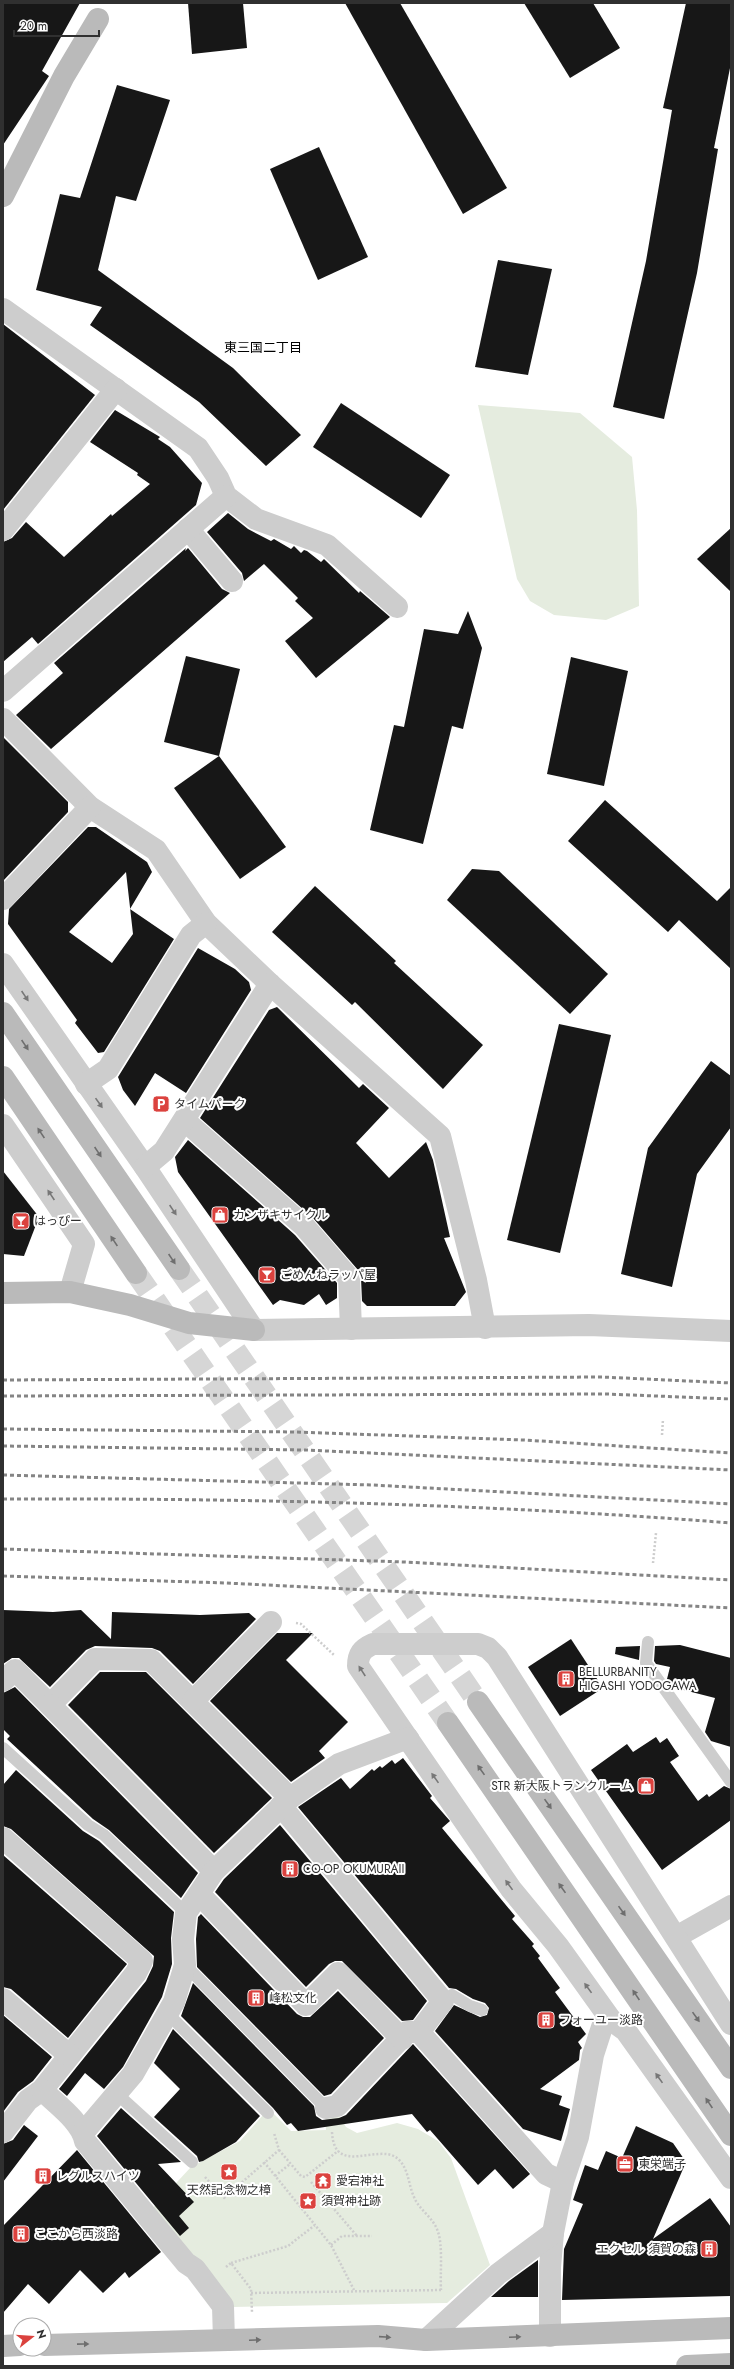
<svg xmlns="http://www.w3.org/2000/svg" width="734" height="2369" font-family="Jost,'Noto Sans JP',sans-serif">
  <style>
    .green { fill: #e5ecdf }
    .building { fill: #171717; fill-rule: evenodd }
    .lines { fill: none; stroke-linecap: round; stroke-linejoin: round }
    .secondary-tunnel { stroke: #d6d6d6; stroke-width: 22; stroke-dasharray: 22 11; stroke-linecap: butt }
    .path { stroke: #cdcdcd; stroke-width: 2.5; stroke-dasharray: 2 2; stroke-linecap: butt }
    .lane { stroke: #cdcdcd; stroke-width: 12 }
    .street { stroke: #cdcdcd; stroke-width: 22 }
    .secondary { stroke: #bababa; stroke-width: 22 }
    .rail { stroke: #858585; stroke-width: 3; stroke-dasharray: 4 3; stroke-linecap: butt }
    .oneway { fill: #777 }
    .oneway2 { fill: #6e6e6e }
    .labels { text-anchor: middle; stroke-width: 4; stroke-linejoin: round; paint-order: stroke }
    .poi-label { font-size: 12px; fill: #303030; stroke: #fff; text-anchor: start }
    .neighbourhood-label { font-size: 13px; fill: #000; stroke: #fff }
  </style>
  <rect width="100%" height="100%" fill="#fff"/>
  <g class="green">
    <polygon points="478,405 580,413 632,457 637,510 639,606 606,620 554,615 530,601 517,579"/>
    <polygon points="272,2112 291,2131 326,2130 325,2112 338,2114 346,2127 357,2133 397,2123 418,2129 438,2141 451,2158 490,2265 447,2303 233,2307 151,2210 191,2167 240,2141 264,2114"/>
  </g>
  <g class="building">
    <polygon points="3,3 80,3 42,71 49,76 3,145"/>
    <polygon points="188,3 243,3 247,48 192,54"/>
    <polygon points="345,3 400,3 507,188 463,214"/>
    <polygon points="524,3 593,3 620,48 570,78"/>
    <polygon points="686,3 731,3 731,63 714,148 718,149 697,273 664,419 613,407 646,261 672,110 663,108"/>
    <polygon points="117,85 170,100 136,201 116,196 98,270 233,368 301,435 266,466 199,402 90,325 102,307 36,290 60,194 80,198"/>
    <polygon points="319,147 368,257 318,280 270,169"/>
    <polygon points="498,260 552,269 528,375 475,367"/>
    <polygon points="3,324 95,395 3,510"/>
    <polygon points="341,403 450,475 421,518 313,447"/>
    <polygon points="115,410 160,437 158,439 170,447 202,483 196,505 38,644 32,637 3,662 3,542 12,538 26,522 64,557 111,514 112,516 150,484 137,475 138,473 90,442"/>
    <polygon points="228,513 248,529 271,541 274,539 291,549 294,546 301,553 304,550 307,551 321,562 324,559 359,593 360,591 390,617 316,678 285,641 313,618 295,601 298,598 264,564 244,581 242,573 207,532"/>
    <polygon points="731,528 731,592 697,559"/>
    <polygon points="186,548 185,551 188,548 222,589 230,593 51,749 16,715 63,673 54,663"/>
    <polygon points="468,611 482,648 463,729 452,726 423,844 370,830 394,725 404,727 424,629 458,634"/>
    <polygon points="186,656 240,669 219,756 164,742"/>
    <polygon points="571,657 628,671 604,786 547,774"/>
    <polygon points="3,737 68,802 68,812 3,881"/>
    <polygon points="219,756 286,847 240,879 174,788"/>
    <polygon points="605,800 717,901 731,887 731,969 679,920 668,932 568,841"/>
    <path d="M88 827H96L147 862 152 872 130 909 174 939 104 1052 98 1053 75 1023 77 1020 8 924 9 909ZM126 872 133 934 112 963 69 932Z"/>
    <polygon points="472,869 499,871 608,974 570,1014 447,900"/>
    <polygon points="315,886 396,961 394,963 483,1045 443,1089 355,1002 352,1005 272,932"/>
    <polygon points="198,948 235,969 249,982 251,990 186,1093 155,1073 135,1106 123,1090 118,1077"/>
    <polygon points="277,1007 359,1088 363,1084 389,1108 356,1143 389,1178 426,1142 433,1160 450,1237 444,1238 466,1292 455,1306 367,1306 362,1301 361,1278 358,1270 313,1218 200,1118 269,1010"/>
    <polygon points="559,1024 611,1035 560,1253 507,1240"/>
    <polygon points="711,1061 731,1076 731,1127 697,1174 672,1287 621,1274 648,1148"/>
    <polygon points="188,1140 295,1235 337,1283 337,1298 326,1305 319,1294 304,1305 280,1300 273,1305 178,1172 175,1157"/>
    <polygon points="3,1171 39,1217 24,1256 3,1254"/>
    <polygon points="3,1610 53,1612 81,1610 111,1639 112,1612 200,1615 249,1613 256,1619 193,1684 160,1651 152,1648 95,1646 86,1650 50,1687 19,1658 12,1658 3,1664"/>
    <polygon points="277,1633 313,1633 286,1660 348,1722 319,1751 325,1758 291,1782 210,1701"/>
    <polygon points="571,1639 603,1688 560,1716 528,1667"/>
    <polygon points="680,1645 731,1658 731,1747 711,1741 705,1732 715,1698 672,1687 667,1679 670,1667 656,1664 654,1661 655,1646"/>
    <polygon points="640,1646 639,1660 615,1654 616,1647"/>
    <polygon points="100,1672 146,1672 272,1798 214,1853 68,1705"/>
    <polygon points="15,1687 198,1873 181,1898 109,1830 93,1819 7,1739 10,1736 3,1729 3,1693"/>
    <polygon points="656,1737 660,1743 667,1738 679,1756 670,1762 698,1801 707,1794 709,1797 724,1786 731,1789 731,1820 662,1870 591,1770 627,1744 633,1752"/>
    <polygon points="403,1758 432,1796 430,1798 450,1821 442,1828 515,1916 512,1919 534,1944 532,1946 540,1956 538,1958 560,1988 555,1992 586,2034 578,2042 582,2048 580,2050 579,2060 540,2089 562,2096 559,2105 570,2109 561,2141 523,2129 435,2031 454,2005 480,2017 487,2015 489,2008 485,2003 473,1999 456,1989 449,1988 298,1807 341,1778 350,1789 372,1769 374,1771 380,1766 382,1768 392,1760 395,1764"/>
    <polygon points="16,1770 83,1831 99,1841 174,1912 171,1938 172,1964 162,1997 123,2067 104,2089 85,2073 67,2096 59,2089 146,1981 153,1966 154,1956 11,1829 3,1826 3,1785"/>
    <polygon points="280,1825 427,2001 413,2020 402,2021 342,1961 335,1961 329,1964 306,1987 215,1892 224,1879"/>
    <polygon points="3,1855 127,1964 68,2038 11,1989 3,1987"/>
    <polygon points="201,1914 297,2014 303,2017 310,2017 338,1991 384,2038 331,2094 324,2096 197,1967 196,1939 198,1917"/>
    <polygon points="193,1983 314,2106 316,2116 322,2120 339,2118 346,2115 413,2044 530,2174 513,2189 495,2169 478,2185 430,2130 427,2132 412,2114 298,2131 291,2123 287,2125 273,2108 181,2016"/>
    <polygon points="3,2015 52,2057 33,2081 18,2092 3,2112"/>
    <polygon points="173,2029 260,2116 236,2142 203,2161 199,2162 197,2156 154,2117 180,2089 154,2063"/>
    <polygon points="121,2108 181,2162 158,2164 194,2202 179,2216 189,2228 180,2236 97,2136"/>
    <polygon points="24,2125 38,2136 3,2182 3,2144 13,2140"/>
    <polygon points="636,2126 673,2143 686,2162 653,2239 710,2198 731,2227 731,2296 562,2300 564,2249 583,2204 573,2200 585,2165 598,2170 606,2151 622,2158"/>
    <polygon points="77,2150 161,2252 129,2278 125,2272 103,2293 80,2270 49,2304 28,2284 3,2313 3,2226"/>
    <polygon points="538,2260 538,2297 491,2297 509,2281"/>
  </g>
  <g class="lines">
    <g class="secondary-tunnel">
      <polyline points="179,1269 478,1702"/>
      <polyline points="136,1273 448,1723"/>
    </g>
    <g class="path">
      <polyline points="662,1435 663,1419"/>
      <polyline points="653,1563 656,1533"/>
      <polyline points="296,1623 301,1624 334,1655"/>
      <path d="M332 2132C334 2177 378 2143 397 2158 409 2168 408 2184 414 2197 419 2210 434 2218 438 2232 443 2246 440 2274 441 2290"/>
      <polyline points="279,2150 301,2176 305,2177 338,2151"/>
      <polyline points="264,2162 315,2225"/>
      <polyline points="275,2176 290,2164"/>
      <polyline points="205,2177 224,2198 279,2150 274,2133"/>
      <polyline points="311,2182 357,2236"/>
      <polyline points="331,2245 342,2236 372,2236"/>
      <polyline points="231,2263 288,2246 315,2225 331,2245 354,2290"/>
      <polyline points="226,2267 231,2263 251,2289 252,2312"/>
      <polyline points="251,2293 441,2290"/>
    </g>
    <g class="lane">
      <polyline points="648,1642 646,1663 731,1782"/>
      <polyline points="3,1748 88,1825 104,1835 186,1913"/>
      <polyline points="185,1965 326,2108"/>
      <polyline points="443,2001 452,1995 470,2006 482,2010"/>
      <polyline points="168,2014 268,2113"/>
      <polyline points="116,2093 192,2162"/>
    </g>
    <g class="street">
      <polyline points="3,309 198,448 218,478 226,496 256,519 327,545 397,607"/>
      <polyline points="188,529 232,581"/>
      <polyline points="3,530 116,389"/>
      <polyline points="3,691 226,496"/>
      <polyline points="3,719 90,807 156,850 206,923 270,984 440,1136 476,1280 485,1328"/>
      <polyline points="3,899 90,807"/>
      <polyline points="3,964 145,1167 254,1330 589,1325 731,1331"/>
      <polyline points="86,1084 108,1069 191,935 206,923"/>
      <polyline points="184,1120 304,1226 349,1278 351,1329"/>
      <polyline points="3,1125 84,1244 70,1292"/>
      <polyline points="145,1167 164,1151 270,984"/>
      <polyline points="3,1681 15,1670 50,1705 95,1659 151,1660 290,1798"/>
      <polyline points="193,1701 271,1622"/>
      <polyline points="50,1705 214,1871"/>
      <polyline points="281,1806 443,2001 419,2032 407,2032 337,2106 326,2108"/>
      <polyline points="3,1838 142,1961 136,1973 42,2090 28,2100 3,2132"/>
      <polyline points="200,1895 306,2005 338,1973 402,2039"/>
      <polyline points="676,1937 731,1906"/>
      <polyline points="3,1999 69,2055"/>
      <path d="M731 2024 497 1657 488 1648 478 1644H373C362 1649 358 1654 358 1666L511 1889 558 1946 611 2020 626 2031 731 2178"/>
      <polyline points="419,2032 546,2174 563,2182"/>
      <path d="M42 2090C56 2104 81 2121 85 2141L186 2263 195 2269 223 2306 224 2340"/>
      <polyline points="83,2133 133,2074 174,2002 185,1965 183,1939 186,1913 214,1871 290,1798 339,1764 408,1738"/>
      <polyline points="550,2336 550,2267 553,2233 563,2182 578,2137 593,2055 602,2027 611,2020"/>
      <polyline points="426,2340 498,2274 553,2233"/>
    </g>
    <g class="secondary">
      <polyline points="3,196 64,76 98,19"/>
      <polyline points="3,1013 179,1269"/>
      <polyline points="3,1077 136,1273"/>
      <polyline points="3,1293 70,1292 130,1305 189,1323 254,1330"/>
      <polyline points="478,1702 731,2068"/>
      <polyline points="448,1723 731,2135"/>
      <polyline points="44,2345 378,2336 426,2340 731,2328"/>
      <polyline points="3,2346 20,2345"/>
      <polyline points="687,2366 731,2364"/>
    </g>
    <g class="rail">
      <polyline points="3,1380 602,1377 731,1383"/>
      <polyline points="3,1396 606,1394 731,1399"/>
      <polyline points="3,1429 296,1432 524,1440 731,1453"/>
      <polyline points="3,1446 306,1450 731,1470"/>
      <polyline points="3,1475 372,1485 731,1504"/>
      <path d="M3 1499C245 1498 489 1504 731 1523"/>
      <polyline points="3,1549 405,1562 731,1580"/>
      <polyline points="3,1576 226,1583 731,1608"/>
    </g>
  </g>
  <defs><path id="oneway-solid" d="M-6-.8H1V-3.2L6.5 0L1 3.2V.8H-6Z"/></defs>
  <g class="oneway">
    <use href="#oneway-solid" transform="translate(25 996) rotate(56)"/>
    <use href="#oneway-solid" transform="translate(99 1103) rotate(55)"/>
    <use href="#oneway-solid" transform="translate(51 1195) rotate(-124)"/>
    <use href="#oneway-solid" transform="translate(173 1210) rotate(56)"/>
    <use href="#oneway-solid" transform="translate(362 1671) rotate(-123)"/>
    <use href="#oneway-solid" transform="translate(435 1778) rotate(-125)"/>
    <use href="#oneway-solid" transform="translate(509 1885) rotate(-126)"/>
    <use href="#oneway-solid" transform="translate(588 1988) rotate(-126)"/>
    <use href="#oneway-solid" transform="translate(659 2078) rotate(-125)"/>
  </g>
  <g class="oneway2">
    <use href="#oneway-solid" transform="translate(25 1045) rotate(56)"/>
    <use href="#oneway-solid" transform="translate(41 1133) rotate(-124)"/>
    <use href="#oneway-solid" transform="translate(98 1152) rotate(56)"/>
    <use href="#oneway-solid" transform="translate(114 1241) rotate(-124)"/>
    <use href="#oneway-solid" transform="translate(172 1259) rotate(56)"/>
    <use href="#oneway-solid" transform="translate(481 1770) rotate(-125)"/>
    <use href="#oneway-solid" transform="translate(548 1804) rotate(55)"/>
    <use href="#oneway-solid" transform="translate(562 1888) rotate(-125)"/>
    <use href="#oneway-solid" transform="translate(622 1911) rotate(55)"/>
    <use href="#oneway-solid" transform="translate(636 1995) rotate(-124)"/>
    <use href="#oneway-solid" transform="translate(696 2017) rotate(55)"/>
    <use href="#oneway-solid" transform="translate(709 2103) rotate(-124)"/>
    <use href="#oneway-solid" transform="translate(385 2337) rotate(4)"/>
    <use href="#oneway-solid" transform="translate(515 2337) rotate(-2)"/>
    <use href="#oneway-solid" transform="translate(255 2340) rotate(-2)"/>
    <use href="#oneway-solid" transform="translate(83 2344) rotate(-1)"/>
  </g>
  <defs>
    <g id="parking-square" transform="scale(0.9)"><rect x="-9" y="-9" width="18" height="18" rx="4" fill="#db423e" stroke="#fff"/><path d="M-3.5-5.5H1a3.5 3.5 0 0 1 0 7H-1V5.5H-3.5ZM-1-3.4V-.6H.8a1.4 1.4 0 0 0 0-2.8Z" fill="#fff"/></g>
    <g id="shop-square" transform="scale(0.9)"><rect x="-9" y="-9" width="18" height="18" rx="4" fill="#db423e" stroke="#fff"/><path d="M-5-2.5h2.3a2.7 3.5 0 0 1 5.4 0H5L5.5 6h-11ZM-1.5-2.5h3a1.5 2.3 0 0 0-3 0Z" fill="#fff"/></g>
    <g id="bar-square" transform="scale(0.9)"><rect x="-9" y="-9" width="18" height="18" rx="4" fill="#db423e" stroke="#fff"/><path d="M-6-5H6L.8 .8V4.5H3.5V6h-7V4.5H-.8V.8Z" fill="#fff"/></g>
    <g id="building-square" transform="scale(0.9)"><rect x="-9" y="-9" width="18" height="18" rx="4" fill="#db423e" stroke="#fff"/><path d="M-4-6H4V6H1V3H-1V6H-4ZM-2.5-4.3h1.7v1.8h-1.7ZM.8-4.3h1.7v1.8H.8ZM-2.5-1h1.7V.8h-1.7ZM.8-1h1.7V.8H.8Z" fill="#fff"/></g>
    <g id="office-square" transform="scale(0.9)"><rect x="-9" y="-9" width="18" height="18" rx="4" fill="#db423e" stroke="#fff"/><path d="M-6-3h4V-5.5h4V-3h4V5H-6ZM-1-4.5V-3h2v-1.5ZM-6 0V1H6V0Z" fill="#fff"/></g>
    <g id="sight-square" transform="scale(0.9)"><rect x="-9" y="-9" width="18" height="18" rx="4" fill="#db423e" stroke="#fff"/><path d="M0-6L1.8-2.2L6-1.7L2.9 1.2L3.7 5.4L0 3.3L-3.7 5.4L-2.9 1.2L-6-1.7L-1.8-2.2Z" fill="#fff"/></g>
    <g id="temple-square" transform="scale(0.9)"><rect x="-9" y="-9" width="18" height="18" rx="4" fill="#db423e" stroke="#fff"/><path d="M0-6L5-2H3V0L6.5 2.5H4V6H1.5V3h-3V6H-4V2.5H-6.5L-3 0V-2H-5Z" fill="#fff"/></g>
  </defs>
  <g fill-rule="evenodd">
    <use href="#parking-square" x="161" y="1104"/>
    <use href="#shop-square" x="220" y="1215"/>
    <use href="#bar-square" x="21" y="1221"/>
    <use href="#bar-square" x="267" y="1275"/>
    <use href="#building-square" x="566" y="1679"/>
    <use href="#shop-square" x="646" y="1786"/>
    <use href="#building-square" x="290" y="1869"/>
    <use href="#building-square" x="256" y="1998"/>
    <use href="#building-square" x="546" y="2020"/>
    <use href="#office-square" x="625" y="2164"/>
    <use href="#sight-square" x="229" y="2172"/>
    <use href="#building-square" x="43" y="2176"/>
    <use href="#temple-square" x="323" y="2181"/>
    <use href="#sight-square" x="308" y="2201"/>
    <use href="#building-square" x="21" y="2234"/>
    <use href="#building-square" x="709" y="2249"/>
  </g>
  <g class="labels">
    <g class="poi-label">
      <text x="174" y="1108">タイムパーク</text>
      <text x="233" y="1219">カンザキサイクル</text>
      <text x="34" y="1225">はっぴー</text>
      <text x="280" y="1279">ごめんねラッパ屋</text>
      <text x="579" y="1676">BELLURBANITY<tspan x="579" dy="14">HIGASHI YODOGAWA</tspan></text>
      <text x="633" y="1790" text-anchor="end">STR 新大阪トランクルーム</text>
      <text x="303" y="1873">CO-OP OKUMURAII</text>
      <text x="269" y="2002">峰松文化</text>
      <text x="559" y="2024">フォーユー淡路</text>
      <text x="638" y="2168">東栄端子</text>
      <text x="56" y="2180">レグルスハイツ</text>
      <text x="336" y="2185">愛宕神社</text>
      <text x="229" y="2194" text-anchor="middle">天然記念物之樟</text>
      <text x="321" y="2205">須賀神社跡</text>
      <text x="34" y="2238">ここから西淡路</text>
      <text x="696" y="2253" text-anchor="end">エクセル 須賀の森</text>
    </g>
    <g class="neighbourhood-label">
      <text x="263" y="352">東三国二丁目</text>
    </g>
  </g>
  <rect width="734" height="2369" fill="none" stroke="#303030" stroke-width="8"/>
  <g transform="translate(32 2337) rotate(73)"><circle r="19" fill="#ffffff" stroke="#acacac"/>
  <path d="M0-3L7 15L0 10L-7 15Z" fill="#db423e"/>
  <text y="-6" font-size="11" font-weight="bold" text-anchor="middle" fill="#303030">N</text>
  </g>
  <path d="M14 30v6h85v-6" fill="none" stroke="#303030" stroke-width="2"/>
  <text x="20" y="30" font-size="12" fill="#303030" stroke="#ffffff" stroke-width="3" paint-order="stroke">20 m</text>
</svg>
